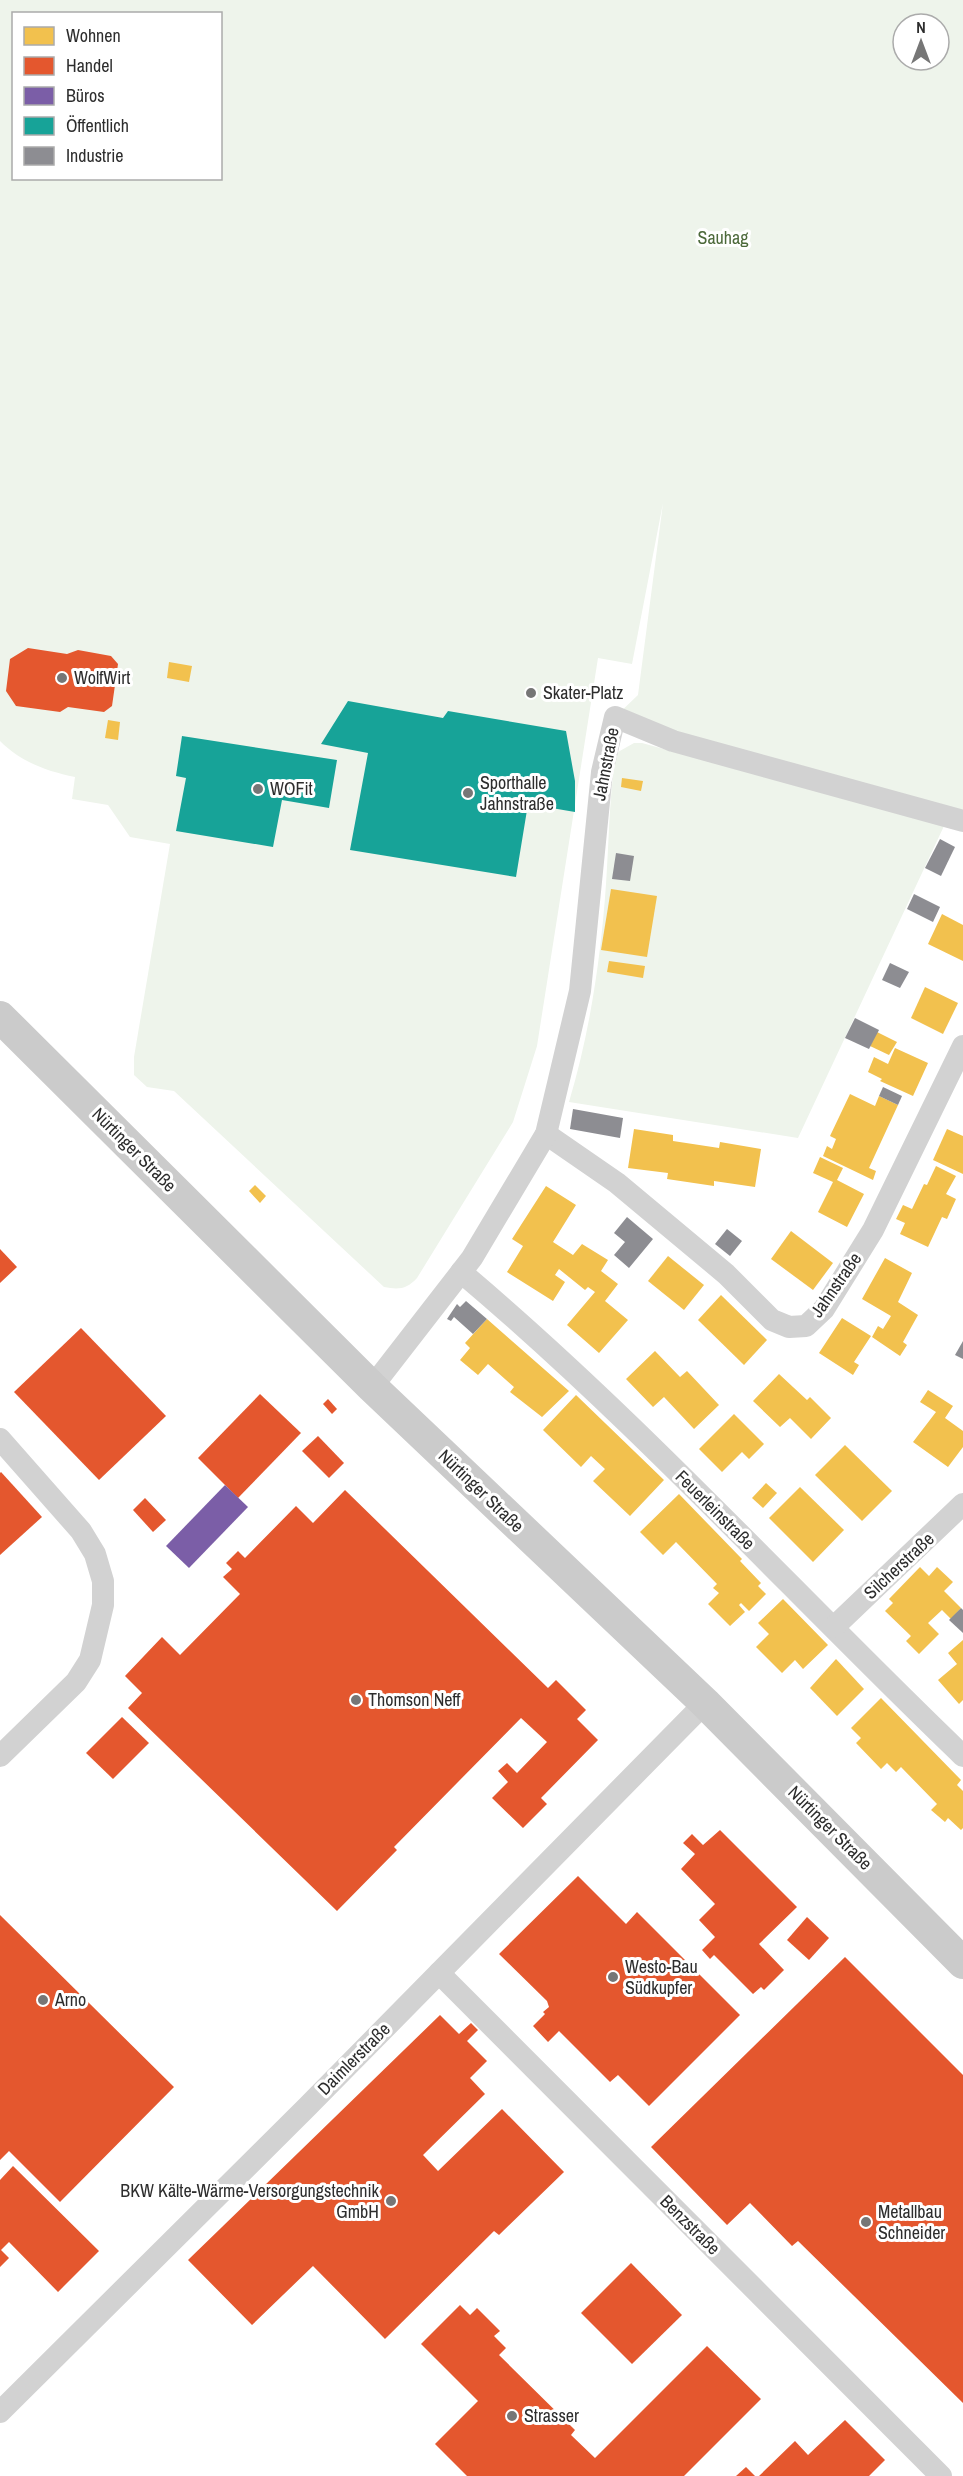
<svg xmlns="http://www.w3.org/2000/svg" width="963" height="2476" font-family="'Archivo Narrow',sans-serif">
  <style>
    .green { fill: #eef4eb; fill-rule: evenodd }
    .homes { fill: #f2c14e }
    .shops { fill: #e4572e }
    .offices { fill: #7b5ea7 }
    .public { fill: #17a398 }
    .industry { fill: #8d8d92 }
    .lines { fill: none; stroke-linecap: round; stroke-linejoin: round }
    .minor { stroke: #d2d2d2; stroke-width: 22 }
    .secondary { stroke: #cbcbcb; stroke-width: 32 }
    .poi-dot { fill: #767676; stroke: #fff; stroke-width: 2 }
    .labels { text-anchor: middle; stroke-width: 6; stroke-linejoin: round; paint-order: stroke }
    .park-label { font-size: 18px; fill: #4c693a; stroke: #fff }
    .poi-label { font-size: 18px; fill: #2d2d2d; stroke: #fff; text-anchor: start }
    .street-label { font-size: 18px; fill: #2d2d2d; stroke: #fff }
  </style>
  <rect width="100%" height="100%" fill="#fff"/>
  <g class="green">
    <path d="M0 0H963V821L615 717 638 695 663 503 632 664 598 658 537 1046 513 1122 417 1278C407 1289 399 1290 384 1287L174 1091 147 1087 134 1075V1057L170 844 130 837 108 805 72 799 75 777C46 771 21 762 0 741ZM14 14H220V178H14ZM903 24H939V60H903Z"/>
    <path d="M634 743H642L944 826 798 1138 569 1102C590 1032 601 957 606 884 609 842 609 802 615 760L618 752Z"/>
  </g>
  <g class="homes">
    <polygon points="169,662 192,666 189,682 167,678"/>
    <polygon points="108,720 120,722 118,740 105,738"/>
    <polygon points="622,778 643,781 641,791 621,787"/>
    <polygon points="611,889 657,896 647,957 601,950"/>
    <polygon points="942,914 963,925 963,961 928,944"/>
    <polygon points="609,961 645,966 643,978 607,972"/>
    <polygon points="925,987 958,1003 943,1034 911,1018"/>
    <polygon points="877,1032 897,1042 889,1055 870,1046"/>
    <polygon points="895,1048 928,1063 913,1096 880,1081 882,1079 868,1072 874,1057 888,1064"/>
    <polygon points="850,1094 875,1106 879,1096 898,1105 869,1168 876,1171 873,1180 823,1156 827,1146 832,1149 836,1139 830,1136"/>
    <polygon points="634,1129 673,1135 673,1141 719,1148 720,1142 761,1149 755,1187 714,1181 714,1186 667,1179 668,1173 628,1168"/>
    <polygon points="947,1129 963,1136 963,1174 933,1160"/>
    <polygon points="820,1157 843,1168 837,1180 864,1194 847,1227 818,1212 833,1182 813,1173"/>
    <polygon points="936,1166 956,1176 946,1194 956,1199 947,1219 942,1217 928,1247 900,1234 905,1223 896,1219 903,1205 912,1209 924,1184 927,1185"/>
    <polygon points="255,1185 266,1196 260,1203 249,1191"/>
    <polygon points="546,1186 576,1205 553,1242 573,1255 582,1244 608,1260 601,1271 618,1284 605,1301 628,1320 599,1353 567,1325 595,1292 588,1287 585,1290 559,1269 555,1275 565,1282 553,1301 507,1272 523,1246 512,1239"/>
    <polygon points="791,1231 833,1263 813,1290 771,1259"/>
    <polygon points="668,1256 704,1285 684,1310 648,1281"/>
    <polygon points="885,1258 912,1273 898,1302 918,1315 903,1342 907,1345 900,1356 872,1337 878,1326 883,1329 891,1316 862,1299"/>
    <polygon points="721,1295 767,1340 744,1365 698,1320"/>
    <polygon points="842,1318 871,1336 854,1362 859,1365 853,1375 819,1353"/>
    <polygon points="487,1319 569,1391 542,1417 510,1392 514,1387 488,1364 478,1375 460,1360 470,1348 465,1343"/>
    <polygon points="655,1351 680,1377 687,1371 719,1405 694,1429 664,1397 653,1407 626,1379"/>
    <polygon points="779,1374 807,1400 810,1397 831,1418 811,1439 790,1418 780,1427 753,1401"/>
    <polygon points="928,1390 953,1406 945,1418 963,1431 963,1447 948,1467 913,1442 936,1412 920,1402"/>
    <polygon points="576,1395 664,1480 630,1516 593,1481 605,1469 591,1456 581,1467 543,1430"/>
    <polygon points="734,1414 764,1444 749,1459 742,1452 722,1472 699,1449"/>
    <polygon points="845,1445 892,1491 862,1521 815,1475"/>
    <polygon points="766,1483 777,1493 763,1508 752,1498"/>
    <polygon points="800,1487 844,1530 813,1562 769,1518"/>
    <polygon points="679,1494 742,1559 740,1561 761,1583 758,1586 766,1594 749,1611 741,1603 739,1605 745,1612 730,1626 708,1604 719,1593 713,1588 717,1584 676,1542 663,1555 640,1532"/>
    <polygon points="920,1567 929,1576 937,1567 953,1582 944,1591 961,1608 951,1619 942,1610 928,1623 939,1634 919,1654 906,1641 911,1636 885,1611 893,1603 889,1599"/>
    <polygon points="783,1599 828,1645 803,1669 795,1660 782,1673 756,1647 769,1634 758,1623"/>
    <polygon points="963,1640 963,1700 959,1704 938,1680 957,1664 948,1653"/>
    <polygon points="836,1659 864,1689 837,1716 810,1688"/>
    <polygon points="881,1698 961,1780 957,1785 963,1791 963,1828 961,1830 948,1818 945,1822 931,1810 937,1804 901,1767 896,1772 887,1763 881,1769 856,1743 861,1738 851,1728"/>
  </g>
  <g class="shops">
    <polygon points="28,648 67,654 78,650 111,656 118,664 112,706 104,712 68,707 60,712 16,706 6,691 10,659"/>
    <polygon points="0,1249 17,1267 0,1283"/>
    <polygon points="81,1328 166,1416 99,1480 14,1392"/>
    <polygon points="260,1394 301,1433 238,1498 198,1458"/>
    <polygon points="328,1399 337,1409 332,1414 323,1404"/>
    <polygon points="318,1436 344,1463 329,1478 302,1451"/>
    <polygon points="1,1472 42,1517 0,1555 0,1473"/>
    <polygon points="345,1490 548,1688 556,1680 586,1710 577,1719 598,1740 541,1798 547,1804 523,1828 492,1798 508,1782 498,1771 507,1763 517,1773 547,1742 521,1718 394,1847 397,1850 337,1911 128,1708 142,1693 125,1676 162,1637 180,1655 240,1594 223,1577 232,1569 226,1563 238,1551 245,1558 296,1506 313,1523"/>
    <polygon points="145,1498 166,1520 153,1532 133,1510"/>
    <polygon points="122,1717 149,1743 113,1779 86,1753"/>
    <polygon points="720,1830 797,1907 759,1944 784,1970 764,1990 761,1987 753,1994 714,1955 710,1959 702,1950 715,1937 699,1920 715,1904 681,1869 695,1854 683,1843 692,1834 703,1845"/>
    <polygon points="578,1876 626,1924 637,1912 740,2015 649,2106 618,2075 610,2082 559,2031 548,2042 533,2026 545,2014 543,2012 549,2007 547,2001 499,1954"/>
    <polygon points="0,1915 174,2087 60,2202 9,2151 0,2160"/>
    <polygon points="807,1917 829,1938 809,1960 787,1940"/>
    <polygon points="845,1957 963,2075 963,2403 798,2241 792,2246 750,2203 727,2225 651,2147"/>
    <polygon points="440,2015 459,2034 471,2023 478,2030 467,2041 487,2061 470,2078 485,2094 423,2155 438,2171 502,2109 564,2172 499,2235 494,2231 385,2339 313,2266 252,2325 188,2260"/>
    <polygon points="13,2166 99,2251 58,2292 9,2242 1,2250 9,2258 0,2267 0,2180"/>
    <polygon points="631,2263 682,2315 632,2364 581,2313"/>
    <polygon points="460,2305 470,2315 477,2308 500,2331 494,2336 506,2348 499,2355 575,2430 571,2435 595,2458 707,2346 761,2399 684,2476 467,2476 435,2444 478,2401 421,2344"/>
    <polygon points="845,2420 885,2460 869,2476 759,2476 795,2441 808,2455"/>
    <polygon points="746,2467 755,2476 736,2476"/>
  </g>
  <polygon class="offices" points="225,1485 248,1507 189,1568 166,1546"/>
  <g class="public">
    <polygon points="348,701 443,718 448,711 566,731 575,781 575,812 528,804 516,877 350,850 368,753 321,744"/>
    <polygon points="182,736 337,760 329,808 282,800 273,847 176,831 186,778 176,776"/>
  </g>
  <g class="industry">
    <polygon points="940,839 955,847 941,876 925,868"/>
    <polygon points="616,853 634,856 630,881 612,879"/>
    <polygon points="914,894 940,907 933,922 907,909"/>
    <polygon points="890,963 909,972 900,988 882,980"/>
    <polygon points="855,1018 879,1030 869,1049 845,1038"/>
    <polygon points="883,1087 902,1096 898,1105 879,1096"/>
    <polygon points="573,1109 623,1118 620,1138 570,1129"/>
    <polygon points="627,1217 653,1239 629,1268 614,1255 625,1242 614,1233"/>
    <polygon points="727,1229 742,1241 730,1256 715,1244"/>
    <polygon points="466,1301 487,1319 473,1334 454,1317 451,1321 447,1319 457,1304 460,1307"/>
    <polygon points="963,1341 963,1359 955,1355"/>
    <polygon points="961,1608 963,1610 963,1633 949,1620"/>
  </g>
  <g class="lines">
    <g class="minor">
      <polyline points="546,1134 617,1183 726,1274 772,1320 789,1327 806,1326 824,1309 873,1230 963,1046"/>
      <path d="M461 1272C639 1422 795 1595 963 1756"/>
      <polyline points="372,1387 472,1258 546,1134 580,991 602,772 615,717 673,741 963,821"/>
      <polyline points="0,1439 81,1531 95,1554 103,1581 103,1605 90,1660 76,1682 0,1756"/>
      <polyline points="834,1627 963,1504"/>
      <polyline points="439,1973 941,2476"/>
      <polyline points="0,2412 307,2107 705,1703"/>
    </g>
    <polyline class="secondary" points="0,1017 372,1387 705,1703 963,1963"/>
  </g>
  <g class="poi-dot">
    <circle cx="62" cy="678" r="6"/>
    <circle cx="531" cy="693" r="6"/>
    <circle cx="258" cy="789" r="6"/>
    <circle cx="468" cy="793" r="6"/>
    <circle cx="356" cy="1700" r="6"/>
    <circle cx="613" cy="1977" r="6"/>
    <circle cx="43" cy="2000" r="6"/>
    <circle cx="391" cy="2201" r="6"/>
    <circle cx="866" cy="2222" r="6"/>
    <circle cx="512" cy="2416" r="6"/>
  </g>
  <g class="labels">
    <g class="park-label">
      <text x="723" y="244">Sauhag</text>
    </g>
    <g class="poi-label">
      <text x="74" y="684">WolfWirt</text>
      <text x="543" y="699">Skater-Platz</text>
      <text x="480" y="789">Sporthalle<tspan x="480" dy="21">Jahnstraße</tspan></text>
      <text x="270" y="795">WOFit</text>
      <text x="368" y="1706">Thomson Neff</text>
      <text x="625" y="1973">Westo-Bau<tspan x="625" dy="21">Südkupfer</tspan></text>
      <text x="55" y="2006">Arno</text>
      <text x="379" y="2197" text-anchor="end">BKW Kälte-Wärme-Versorgungstechnik<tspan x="379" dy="21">GmbH</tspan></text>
      <text x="878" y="2218">Metallbau<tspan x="878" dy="21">Schneider</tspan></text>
      <text x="524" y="2422">Strasser</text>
    </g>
    <g class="street-label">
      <text transform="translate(606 764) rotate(-79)" y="6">Jahnstraße</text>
      <text transform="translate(134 1150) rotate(45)" y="6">Nürtinger Straße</text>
      <text transform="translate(836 1285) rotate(-55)" y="6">Jahnstraße</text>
      <text transform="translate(481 1491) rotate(44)" y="6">Nürtinger Straße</text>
      <text transform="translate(715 1510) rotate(45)" y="6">Feuerleinstraße</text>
      <text transform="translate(899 1566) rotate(-43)" y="6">Silcherstraße</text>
      <text transform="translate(830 1828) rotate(45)" y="6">Nürtinger Straße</text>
      <text transform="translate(354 2059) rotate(-45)" y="6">Daimlerstraße</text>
      <text transform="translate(690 2225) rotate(45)" y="6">Benzstraße</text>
    </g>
  </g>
  <rect x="12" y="12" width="210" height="168" fill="#ffffff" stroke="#ababab" stroke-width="1.5"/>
  <rect x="24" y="27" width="30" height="18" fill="#f2c14e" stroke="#ababab" stroke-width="1.5"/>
  <text x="66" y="42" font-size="18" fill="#2d2d2d">Wohnen</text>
  <rect x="24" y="57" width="30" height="18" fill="#e4572e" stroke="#ababab" stroke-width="1.5"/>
  <text x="66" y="72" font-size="18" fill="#2d2d2d">Handel</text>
  <rect x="24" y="87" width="30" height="18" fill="#7b5ea7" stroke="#ababab" stroke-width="1.5"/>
  <text x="66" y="102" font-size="18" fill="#2d2d2d">Büros</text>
  <rect x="24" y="117" width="30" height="18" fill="#17a398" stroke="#ababab" stroke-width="1.5"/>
  <text x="66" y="132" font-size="18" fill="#2d2d2d">Öffentlich</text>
  <rect x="24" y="147" width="30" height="18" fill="#8d8d92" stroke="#ababab" stroke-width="1.5"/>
  <text x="66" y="162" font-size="18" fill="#2d2d2d">Industrie</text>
  <g transform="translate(921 42)"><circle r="28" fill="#ffffff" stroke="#ababab" stroke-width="1.5"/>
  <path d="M0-4.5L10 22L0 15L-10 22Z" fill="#767676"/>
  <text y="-9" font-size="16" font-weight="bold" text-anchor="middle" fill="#2d2d2d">N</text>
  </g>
</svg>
